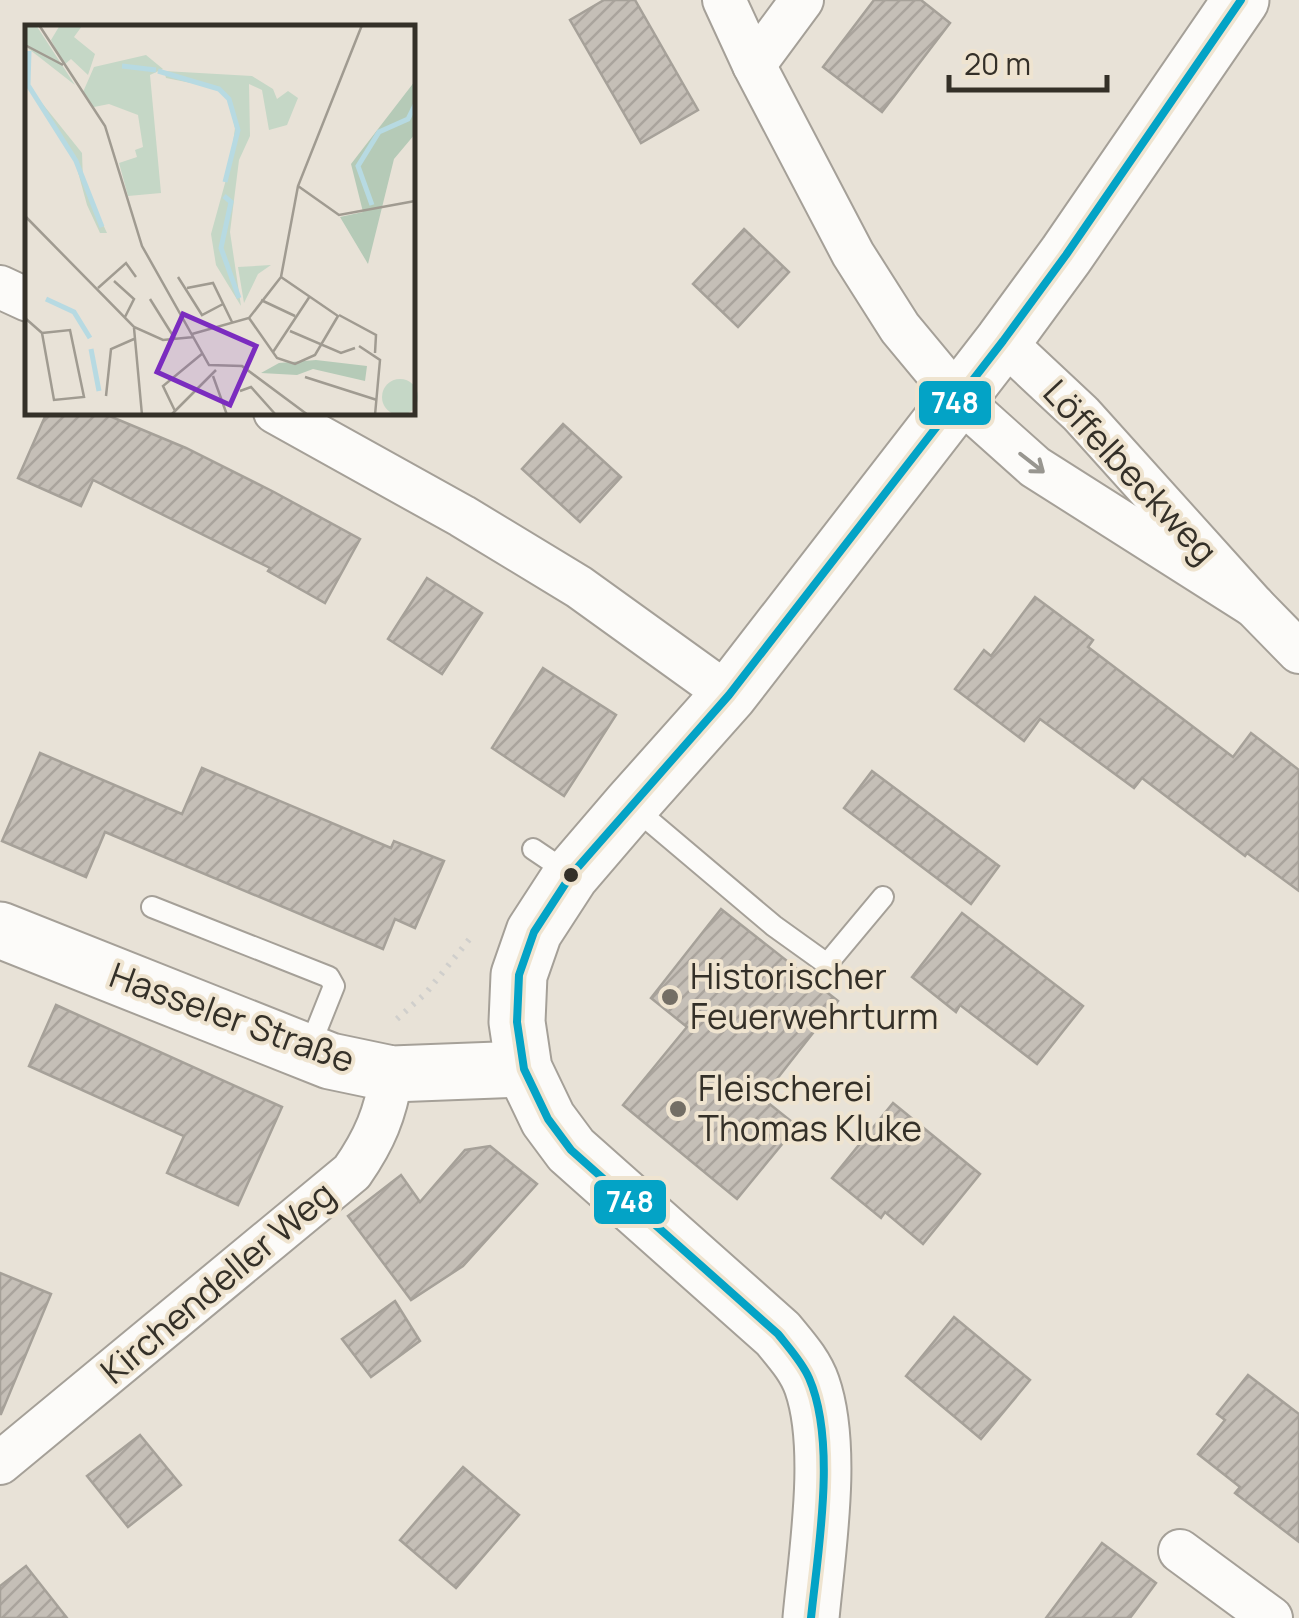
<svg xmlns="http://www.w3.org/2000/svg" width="1299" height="1618" font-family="Manrope,sans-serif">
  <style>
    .building { fill: url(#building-hatch); stroke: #a6a199; stroke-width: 2.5 }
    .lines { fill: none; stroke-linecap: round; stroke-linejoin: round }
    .lane-casing { stroke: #a5a098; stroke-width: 24 }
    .street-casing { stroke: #a5a098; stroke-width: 46 }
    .secondary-casing { stroke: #a5a098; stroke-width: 59 }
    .path { stroke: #d0cfcc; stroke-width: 6; stroke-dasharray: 2.5 8; stroke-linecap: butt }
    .lane { stroke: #fcfbf9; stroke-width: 20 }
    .street { stroke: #fcfbf9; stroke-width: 42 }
    .secondary { stroke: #fcfbf9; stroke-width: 55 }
    .bus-1-casing { stroke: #efe4d0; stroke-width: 15 }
    .bus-1 { stroke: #03a3c6; stroke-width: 8 }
    .oneway { stroke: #989690 }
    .bus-dot { fill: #343028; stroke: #efe4d0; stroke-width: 4 }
    .poi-dot { fill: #736e65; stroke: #efe4d0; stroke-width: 4 }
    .labels { text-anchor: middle; stroke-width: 8; stroke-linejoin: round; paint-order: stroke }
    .street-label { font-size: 35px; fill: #343028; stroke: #efe4d0 }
    .poi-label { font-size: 35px; fill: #343028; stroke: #efe4d0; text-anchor: start }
    .inset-river { fill: none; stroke: #b7dae2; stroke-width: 5 }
    .inset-road { fill: none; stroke: #a09b91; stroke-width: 2.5 }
    .view { fill: #7b2cbf; fill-opacity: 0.15; stroke: #7b2cbf; stroke-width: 5 }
    .inset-edge { fill: none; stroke: #343028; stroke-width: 5 }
    .line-badge { stroke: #efe4d0; stroke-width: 4 }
    .badge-label { font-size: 28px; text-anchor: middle; font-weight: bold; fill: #fff }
  </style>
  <defs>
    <pattern id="building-hatch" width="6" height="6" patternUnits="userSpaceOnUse" patternTransform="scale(2.5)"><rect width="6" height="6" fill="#c5bfb7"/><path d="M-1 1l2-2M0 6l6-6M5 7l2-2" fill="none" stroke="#aaa49d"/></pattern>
  </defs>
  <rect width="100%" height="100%" fill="#e8e2d7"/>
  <g class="building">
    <polygon points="604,0 635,0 698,110 641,143 570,20"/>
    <polygon points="874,0 921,0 950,23 882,112 823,67"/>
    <polygon points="744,229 789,272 738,327 693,284"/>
    <polygon points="47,412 100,412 186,448 274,492 360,539 325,603 268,571 270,568 93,480 81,506 18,478"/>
    <polygon points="563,424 621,477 580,522 522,469"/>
    <polygon points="427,578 482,613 442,674 388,639"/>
    <polygon points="1035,597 1093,640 1088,647 1233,757 1251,733 1299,770 1299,891 1247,853 1245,856 1142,778 1134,788 1040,719 1024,741 955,689 984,650 991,656"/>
    <polygon points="543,668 616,715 564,796 492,748"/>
    <polygon points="40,753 182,814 202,768 391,848 394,841 444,861 415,928 395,919 383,949 105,832 86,877 2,841"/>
    <polygon points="872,771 999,866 971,904 844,808"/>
    <polygon points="721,909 838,1001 762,1098 797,1126 737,1199 623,1105 687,1027 651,998"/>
    <polygon points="962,913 1083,1006 1037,1064 960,1005 956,1012 912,977"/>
    <polygon points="56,1005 282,1107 238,1205 167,1173 184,1136 29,1066"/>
    <polygon points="893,1103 980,1174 923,1244 885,1212 881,1218 832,1178"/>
    <polygon points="490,1146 537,1184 463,1266 411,1300 348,1216 401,1175 420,1202 465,1150"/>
    <polygon points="0,1273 51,1294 1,1414 0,1414"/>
    <polygon points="395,1301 420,1341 371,1377 342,1339"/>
    <polygon points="954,1317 1030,1380 981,1439 906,1376"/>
    <polygon points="1248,1375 1299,1414 1299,1542 1235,1493 1240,1487 1198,1454 1225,1420 1217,1414"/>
    <polygon points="140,1435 181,1485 128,1527 87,1476"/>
    <polygon points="463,1467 519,1515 456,1588 400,1540"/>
    <polygon points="1102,1543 1156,1583 1130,1618 1046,1618"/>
    <polygon points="26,1566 67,1618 0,1618 0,1586"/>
  </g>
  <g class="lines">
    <g class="lane-casing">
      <g id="lane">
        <polyline points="632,806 774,926 827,964 883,897"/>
        <polyline points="533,849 570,874"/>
        <polyline points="152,907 329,977 334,986 308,1051"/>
      </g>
    </g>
    <g class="street-casing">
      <g id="street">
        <polyline points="724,0 754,65 853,254 900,328 959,399 1035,467 1254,606"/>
        <polyline points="754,65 802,0"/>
        <polyline points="0,287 28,300"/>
        <polyline points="1003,341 1081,414 1254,606 1299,652"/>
        <polyline points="275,412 462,516 579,587 729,695"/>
        <path d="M0 1463 352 1172C375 1139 385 1114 392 1074"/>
        <polyline points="1180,1551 1271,1618"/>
      </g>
    </g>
    <g class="secondary-casing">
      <g id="secondary">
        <polyline points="0,930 330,1061 392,1074 524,1069"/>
        <path d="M811 1618C817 1552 834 1448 812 1385 805 1365 791 1350 778 1334L571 1150 548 1119 524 1069 517 1022 519 975 534 932 571 875 631 805 729 695 1003 341 1066 255 1241 0"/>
      </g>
    </g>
    <polyline class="path" points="397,1019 426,993 472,936"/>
    <use href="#lane" class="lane"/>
    <use href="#street" class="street"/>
    <use href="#secondary" class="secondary"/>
    <g class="bus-1-casing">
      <path id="bus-1" d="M811 1618C818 1550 837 1442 809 1378 802 1362 789 1348 778 1334L571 1150 548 1119 524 1069 517 1022 519 975 534 932 571 875 729 695 1003 341 1066 255 1241 0"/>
    </g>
    <use href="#bus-1" class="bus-1"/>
  </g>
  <defs><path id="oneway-shaft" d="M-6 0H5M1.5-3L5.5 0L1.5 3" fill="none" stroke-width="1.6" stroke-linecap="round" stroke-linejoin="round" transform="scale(2.5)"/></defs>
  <use class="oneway" href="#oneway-shaft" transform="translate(1032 463) rotate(38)"/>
  <circle class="bus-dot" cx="571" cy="875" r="9"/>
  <g class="poi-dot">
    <circle cx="670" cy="997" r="10"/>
    <circle cx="678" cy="1109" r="10"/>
  </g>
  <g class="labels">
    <g class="street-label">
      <text transform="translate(1130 472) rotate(47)" y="12">Löffelbeckweg</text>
      <text transform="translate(232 1018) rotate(20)" y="12">Hasseler Straße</text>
      <text transform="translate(218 1283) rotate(-40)" y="12">Kirchendeller Weg</text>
    </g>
    <g class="poi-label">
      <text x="690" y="989">Historischer<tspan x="690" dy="40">Feuerwehrturm</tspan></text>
      <text x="698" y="1101">Fleischerei<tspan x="698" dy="40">Thomas Kluke</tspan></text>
    </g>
  </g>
  <g transform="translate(25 25)">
    <rect width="390" height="390" fill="#e8e2d7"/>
    <path d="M0 0H11L50 60 0 21ZM35 0 57 1 49 12 70 29 63 50 46 34 39 40 26 15ZM121 30 138 44 125 50 136 168 103 171 94 138 112 132 110 125 118 122 113 90 84 79 69 82 58 67 69 42ZM139 46 227 51 248 64 252 74 263 66 273 73 262 100 244 105 237 65 224 59 225 111 214 135 205 207 216 281 191 240 186 209 205 140 210 103 203 71 196 64 141 53ZM0 57 57 128 58 156 82 208H75L62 180 50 136Z" fill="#c5d7c6"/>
    <path d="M390 56V109L369 134 343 239 315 192 338 187 326 139ZM291 335 342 341 340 356 288 344 272 350 236 348 254 338Z" fill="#b5cab7"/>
    <path d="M246 240 233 249 219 278 213 242Z" fill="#c5d7c6"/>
    <path d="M357 372a18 18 0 1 1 36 0a18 18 0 1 1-36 0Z" fill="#c5d7c6"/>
    <path class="inset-river" d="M4 26 3 60 51 136 77 202M97 41 131 45M133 46 194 64 204 74 213 105 200 157M199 171 206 177 196 223 214 273M347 180 333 141 354 107 383 94 390 80M21 274 49 287 65 313M66 324 74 366"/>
    <path class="inset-road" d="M14 0 80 101 117 221 184 340 217 341 283 390M0 20 38 40M273 161 314 190 390 176M0 191 109 302 138 315 169 312M153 252 177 290 198 279M89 256 109 274 100 292M73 263 101 238 111 252M162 263 188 258 207 297M125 274 150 314M236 275 270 291M314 290 351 310 350 328M0 293 17 308 29 375 59 372 45 305 17 308M224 293 252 333 270 339 290 330 313 291 256 252M109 303 117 390M265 306 316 328 330 323M167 309 224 293 256 252 273 161 337 0M334 321 355 335 350 390M248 327 285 271M188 351 202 390M280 352 352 375M215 366 226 362 251 390M81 371 86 324 109 314M150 386 138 361 178 328M146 390 191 345"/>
    <path class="view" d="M158 289 231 321 205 380 132 347Z"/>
    <rect width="390" height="390" class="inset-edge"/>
  </g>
  <g class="line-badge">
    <rect x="917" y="379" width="76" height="48" rx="10" fill="#03a3c6"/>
    <rect x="592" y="1178" width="76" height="48" rx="10" fill="#03a3c6"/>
  </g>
  <g class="badge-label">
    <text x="955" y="413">748</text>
    <text x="630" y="1212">748</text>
  </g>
  <path d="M949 75v15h158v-15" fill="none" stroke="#343028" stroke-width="5"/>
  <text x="964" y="75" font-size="30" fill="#343028" stroke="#efe4d0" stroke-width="8" paint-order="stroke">20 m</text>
</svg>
